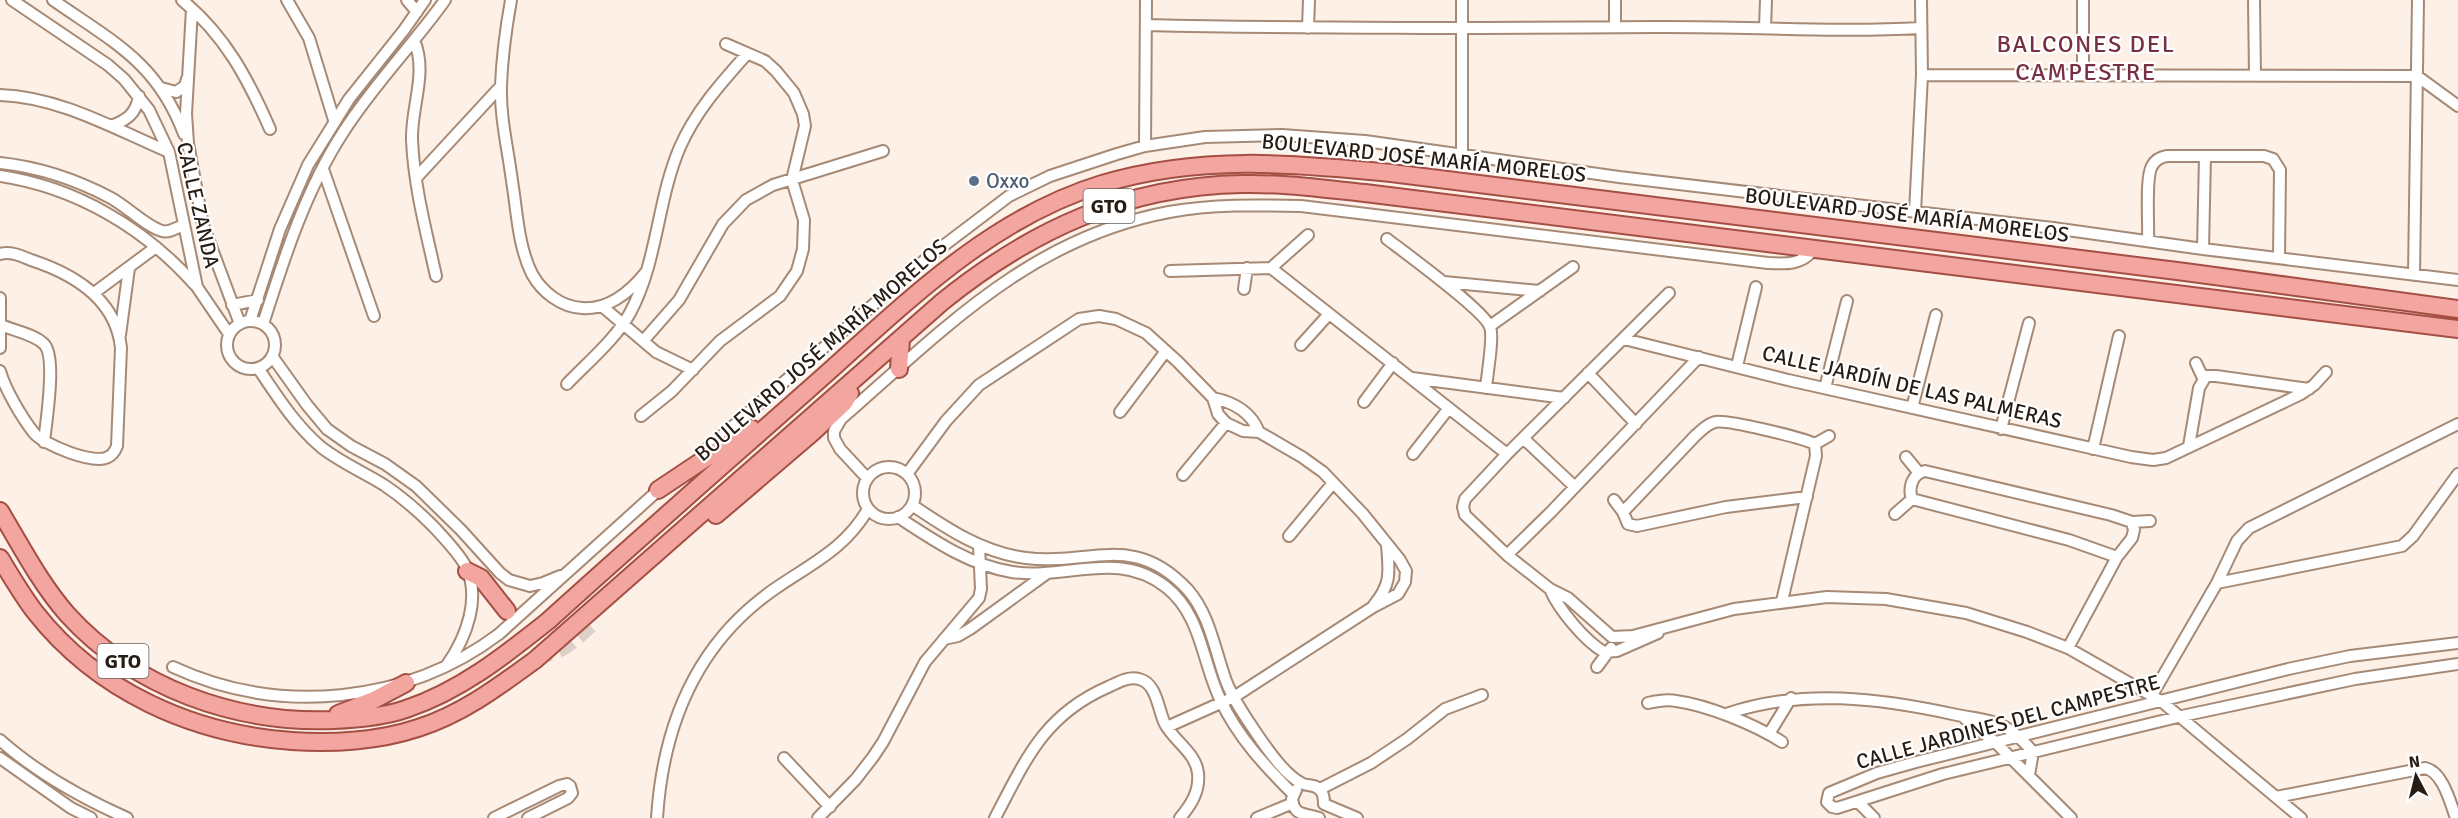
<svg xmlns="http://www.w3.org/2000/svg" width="2458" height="818" font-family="Signika,sans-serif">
<rect width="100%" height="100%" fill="#fcf0e7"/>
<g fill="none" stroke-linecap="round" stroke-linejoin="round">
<!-- primary-tunnel -->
<path stroke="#dcd0c7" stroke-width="16" stroke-dasharray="16 8" stroke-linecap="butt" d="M507 611 534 646 544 654C563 654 582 632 596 620"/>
<!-- minor casing -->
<g stroke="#a68a75" stroke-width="14">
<path id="minor" d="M12 0 108 65 124 79 149 110 169 152 197 287 229 334
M53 0C113 42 157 62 184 134
M182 0C225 35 248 79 270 129
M287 0 309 38 334 120
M407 0 417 12
M511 0C506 28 502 57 501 86 500 118 508 149 512 181 517 211 518 246 532 274 542 292 561 307 582 308 609 310 630 292 646 272
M1462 0V155
M2254 0 2255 75
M192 9 186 114 188 143 203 225 240 324
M1146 25C1316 29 1485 28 1654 27 1743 26 1832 33 1921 28
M1615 27V0
M1308 28 1309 0
M1765 28 1766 0
M414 40C428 73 411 106 412 140 414 186 426 231 436 276
M2083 74V0
M1922 75 2417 76 2458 106
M161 88 176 92 185 86 187 79
M0 95C60 97 115 129 169 152
M111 126C127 120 136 114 139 96
M1145 146 1146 0
M0 163C38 167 77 180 111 198 126 206 147 227 162 231 169 233 176 228 183 225
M323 169 374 316
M0 176C75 187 145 228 195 285
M416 178 501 86
M1915 212 1922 75 1921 0
M1387 239C1404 252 1485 311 1490 327 1494 337 1487 375 1486 388
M2148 241C2149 226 2145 177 2152 166 2155 160 2161 157 2167 156H2264L2273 159 2280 170 2279 258
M2203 249 2205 156
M0 254C11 251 21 256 31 260 74 274 116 299 121 348L117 446C115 451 113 455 108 457 94 465 44 445 34 433 22 418 5 389 0 371
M1271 268 1507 454
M1170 271 1271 268 1308 235
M2414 275 2418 0
M1444 282 1540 291
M1244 289 1247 268
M94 293 156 247
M1669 293 1507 454 1465 499 1463 507 1465 515 1507 555 1550 589 1568 598 1612 637 1633 636 1734 609 1827 597 1886 599 1966 613 2027 632 2068 648 2161 701 2301 818
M0 298V348
M232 305 258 300
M603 307 656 352 693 370
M250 321 280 229 308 165 349 99 404 30 425 0
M227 345a24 24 0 1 1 48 0a24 24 0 1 1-48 0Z
M263 324C284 258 306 189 344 131 374 84 413 45 445 0
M1 325C15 331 34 334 44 344 57 357 46 422 44 442
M1490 326 1573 267
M120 335 129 268
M1624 339 1788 380 2131 457 2153 460 2166 458 2301 394 2314 385 2326 372
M644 340 679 300 723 224 746 200 773 185 883 151
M1301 345 1329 314
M272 356 307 405 327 429 351 446 385 464 416 486 461 530 500 573 509 580 530 586 543 583 560 576
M2196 363 2203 378
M1737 366 1756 287
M258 368C277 396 295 425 321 447 340 462 363 472 384 485 402 497 418 511 433 526 444 538 457 551 465 565 482 597 466 638 447 665
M1588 373 1636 424
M1412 378 1564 398
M567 384C588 362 615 340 630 313 658 261 657 200 680 147 695 112 721 83 746 55
M1825 388 1847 301
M1213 398C1233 402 1251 412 1259 432
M1364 402 1393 363
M1912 408 1936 315
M1120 412 1166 351
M641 416 672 391 720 341 780 296 797 271 803 249 804 220 792 180 805 126 803 114 794 93 776 71 765 61 726 44
M2001 429 2029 323
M1523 438 1575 487
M1815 444 1829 436
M2189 446 2199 388 2206 376H2216L2309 389
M2093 449 2119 336
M702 453 926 259 1009 196 1050 176 1117 154 1145 146 1205 137 1282 135 1365 141 1619 177 2053 228 2203 249 2458 280
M1413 454 1449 408
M1906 457 1919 473
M863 493a26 26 0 1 1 52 0a26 26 0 1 1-52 0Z
M907 474 946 421 979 385 1079 319 1099 316 1116 319 1146 333 1178 362 1213 398 1218 414 1226 423 1243 431 1259 432 1302 457 1323 472 1363 514 1400 560 1406 571 1405 582 1398 594 1373 607 1234 697 1167 727
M1183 475 1226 423
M867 478 840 449 834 438V431L841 419C943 330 1030 238 1169 212 1213 204 1257 205 1301 206L1768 263C1786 264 1802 265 1814 249
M1912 499C1908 488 1912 474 1925 471L2111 515 2132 522 2134 530 2132 538 2117 557 2068 648
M1912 499 2069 540 2117 557
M1614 500 1623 512 1628 524 1637 526 1726 507 1807 497
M912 505C946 528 983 553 1026 558 1090 566 1134 531 1188 590 1210 615 1215 651 1226 681 1234 702 1249 722 1261 740 1271 754 1286 775 1301 783 1308 787 1315 783 1321 791 1324 795 1324 799 1324 804
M1623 512 1696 435C1702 430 1707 424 1715 422 1726 419 1803 438 1815 444
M1895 514 1912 499
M898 517C933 540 969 565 1012 572 1067 580 1118 549 1166 587 1202 615 1202 663 1221 701 1238 737 1265 766 1293 794
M2132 522 2150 521
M1289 536 1333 483
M1507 555 1551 512 1699 357
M2217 583 2402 546 2413 536 2458 474
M1550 589C1559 610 1585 641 1604 652L1617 651 1658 633
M1782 601 1816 456 1815 444
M1374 605C1392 583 1389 572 1387 545
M944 639 958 636 970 629 1046 574
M2458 643 2350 656 2288 669 1916 762 1877 773 1829 793 1827 802 1832 807 1837 808 1943 774 2182 716 2355 679 2458 664
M173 667C279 716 406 704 499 634L663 486
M1597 667 1611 648
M2152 695 2217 583 2237 541 2249 528 2458 424
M1648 703C1657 701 1667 699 1676 701 1707 705 1756 725 1782 742
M1726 714C1802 688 1880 698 1957 715 1976 719 1993 719 2010 730 2019 736 2026 744 2033 752L2029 775
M1962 716 1996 743 2071 818
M1769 734 1791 698
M0 740C37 773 82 798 127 818
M0 758 71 808 91 818
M784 758 830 807
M1320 789 1371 763 1407 739 1445 709 1482 695
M1296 790 1292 799C1294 817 1306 813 1319 818
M2276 797 2425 768C2443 772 2450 802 2456 818
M1858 802 1874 818
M1324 804 1357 818
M494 818 559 786 567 784 570 786 572 793 568 798 528 818
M657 818C663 725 697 642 776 588 811 564 846 548 868 509
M818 818 856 779 873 757 883 742 925 662 979 598 981 589 979 545
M995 818C1026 759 1044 715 1108 687 1117 683 1128 676 1139 679 1157 683 1158 710 1165 724 1174 741 1196 753 1198 773 1200 791 1191 805 1180 818
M1257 818 1293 803"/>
</g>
<!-- primary casing -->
<g stroke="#a54f44" stroke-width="20">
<path id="primary" d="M899 369 901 339
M658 490 751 428
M0 511C21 546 40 583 67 614 134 688 236 724 334 720 358 719 383 717 406 709 460 691 504 656 548 621 634 543 721 467 808 390 897 312 984 220 1102 184 1198 155 1293 163 1391 173L2185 272 2458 309
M716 515 812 433 844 403 850 393
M0 558C11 576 22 595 35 612 97 691 192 734 292 741 332 744 379 741 418 728 462 714 498 687 535 660L942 302C1031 230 1126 186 1242 184 1283 183 1325 189 1365 193L2458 329
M467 571 481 578 507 611
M338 714 374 700 406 683"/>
</g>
<!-- minor -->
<use href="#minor" stroke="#fff" stroke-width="10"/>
<!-- primary -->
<use href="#primary" stroke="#f2a69f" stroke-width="16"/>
</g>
<!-- markers -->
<circle fill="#5c6f8a" stroke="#fff" stroke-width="2" cx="974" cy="181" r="6"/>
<g text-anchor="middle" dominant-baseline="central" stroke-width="4.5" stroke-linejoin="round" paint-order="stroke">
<!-- shield labels -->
<g fill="#fff" stroke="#67605a" stroke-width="1.5">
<rect x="1083.5" y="189" width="51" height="34" rx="4.5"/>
<rect x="97.5" y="644" width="51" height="34" rx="4.5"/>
</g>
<g font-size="20" font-weight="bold" fill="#261c13">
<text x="1109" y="206">GTO</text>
<text x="123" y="661">GTO</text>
</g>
<!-- street labels -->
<g font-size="21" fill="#261c13" stroke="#fff">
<text transform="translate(1424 158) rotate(6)">BOULEVARD JOSÉ MARÍA MORELOS</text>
<text transform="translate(198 205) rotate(77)">CALLE ZANDA</text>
<text transform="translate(1907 215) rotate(7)">BOULEVARD JOSÉ MARÍA MORELOS</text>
<text transform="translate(821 350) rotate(-41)">BOULEVARD JOSÉ MARÍA MORELOS</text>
<text transform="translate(1912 387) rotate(13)">CALLE JARDÍN DE LAS PALMERAS</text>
<text transform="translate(2008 722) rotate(-15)">CALLE JARDINES DEL CAMPESTRE</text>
</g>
<!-- service labels -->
<g font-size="21" fill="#4e5e75" stroke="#fff" text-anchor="start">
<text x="986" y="181">Oxxo</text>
</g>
<!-- quarter labels -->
<g font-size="24" letter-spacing="1.5" fill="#773043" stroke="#fff">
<text x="2086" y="44">BALCONES DEL<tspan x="2086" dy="28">CAMPESTRE</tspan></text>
</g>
</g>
<!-- north arrow -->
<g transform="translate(2416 776) rotate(353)" stroke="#ffffff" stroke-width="4.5" paint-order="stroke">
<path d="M0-4.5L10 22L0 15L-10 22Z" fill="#261c13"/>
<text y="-9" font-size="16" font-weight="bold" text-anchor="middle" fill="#261c13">N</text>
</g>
</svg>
